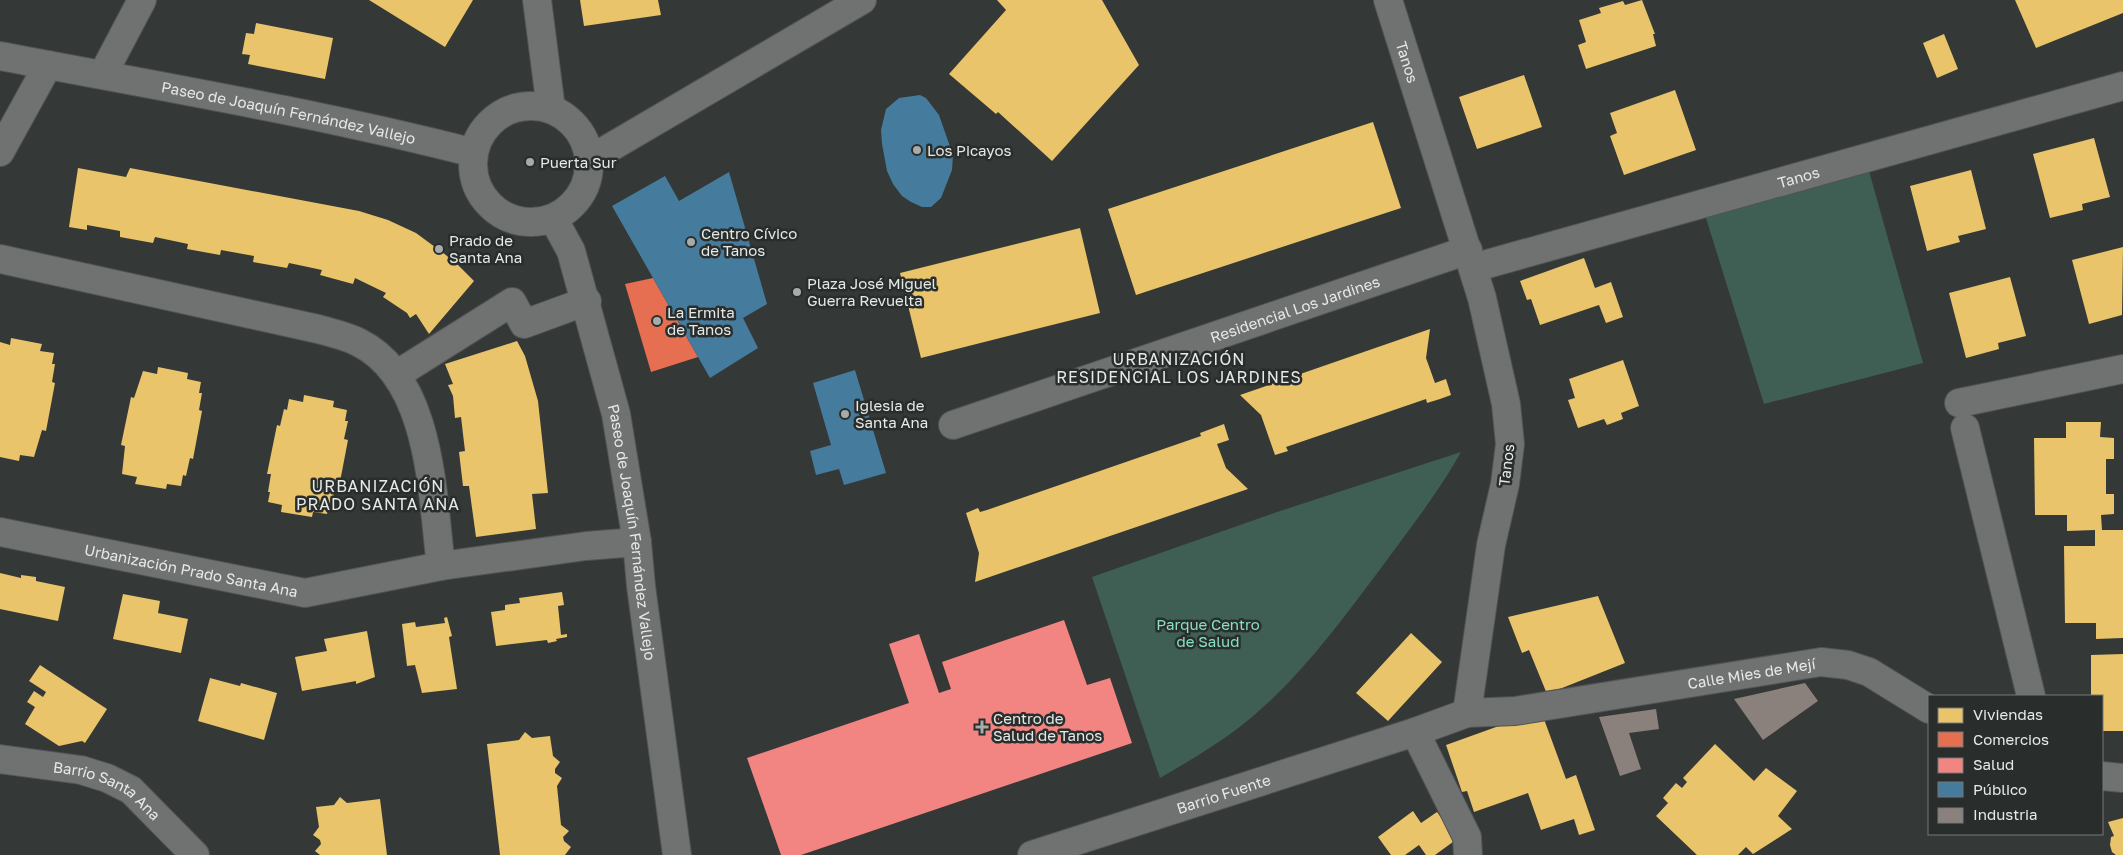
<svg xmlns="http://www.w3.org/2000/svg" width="2123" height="855" font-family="'Golos Text',sans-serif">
<rect width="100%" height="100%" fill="#343836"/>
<!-- green -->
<path fill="#3f5f54" d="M1869 171 1923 363 1764 404 1705 215Z
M1461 452C1438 493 1409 530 1381 568 1338 625 1295 685 1237 729 1213 747 1186 763 1160 778L1092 577 1274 513Z"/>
<!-- homes -->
<path fill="#e9c46a" d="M369 0H473L445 47Z
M580 0H658L661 15 584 26Z
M997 0H1102L1139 65 1052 161 998 112 996 114 949 74 1006 10Z
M1642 0 1655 34H1653L1656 46 1586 69 1578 45 1586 42 1579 20 1601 13 1599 8 1623 1 1625 5Z
M2015 0H2123V13L2036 48Z
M256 23 333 38 325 79 248 64 250 55 242 54 246 33 254 34Z
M1944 34 1958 69 1937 78 1923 43Z
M1524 75 1542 127 1477 149 1459 97Z
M1675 90 1696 150 1624 175 1610 136 1617 133 1610 113Z
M1373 122 1401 208 1136 295 1108 209Z
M2094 138 2110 197 2082 204 2083 210 2050 218 2033 154Z
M78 168 126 177 130 168 359 211 388 220 416 233 454 261 474 281 429 334 416 314 410 318 407 313 383 297 386 293 355 278 353 284 320 275 322 270 289 263 287 268 253 262 254 256 221 250 220 255 187 249 188 244 155 237 153 243 120 237V231L87 225V230L69 227Z
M1971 170 1986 229 1958 236 1960 242 1927 251 1910 186Z
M1080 228 1100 313 921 358 900 273Z
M2123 247 2122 315 2089 324 2072 260Z
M1584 258 1595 288 1611 282 1623 317 1606 323 1599 305 1540 325 1531 299 1527 300 1520 281Z
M2010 277 2026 336 1998 343 1999 349 1966 358 1949 293Z
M1430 329 1426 358 1435 383 1446 379 1451 395 1440 399 1427 403 1426 399 1286 447 1288 451 1275 455 1261 415 1240 395Z
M11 338 42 344 40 351 54 353 52 364H55L52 382 55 383 46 431 42 430 34 457 20 455 19 461 0 457V342L10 345Z
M517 341 525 356 538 401 548 493 532 494 536 529 476 537 469 486H463L459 452 465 451 461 417 455 418 453 396 448 385 453 384 445 364Z
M1623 360 1639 406 1621 413 1623 419 1607 425 1604 419 1578 428 1568 400 1575 398 1569 379Z
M158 367 188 373 187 379 201 382 199 393H202L199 410 202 411 193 459 190 458 186 476 183 475 181 486 167 484 166 489 135 484 137 477 122 474 125 446 121 445 131 397 134 398 143 371 157 374Z
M304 395 334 401 333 407 347 410 345 421H348L344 439 348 440 339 487H335L332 504H329L327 514 313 512 312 517 281 512 282 505 268 502 270 492H268L271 474H267L277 425 280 426 284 409 287 410 289 399 303 402Z
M2066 422H2101L2100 437 2114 438V459H2106V494H2114V514L2101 515 2102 530H2123V638L2096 639V623H2065L2064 546H2095V530L2067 531V515H2035L2034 438H2066Z
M1224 424 1229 440 1217 444 1226 468 1248 489 975 582 979 553 966 513 978 508 980 512 987 510 1201 436 1200 433Z
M0 573 21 578V575L36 577V581L65 587 58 621 0 609Z
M562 592 564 605 558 606 561 635 567 634V637L556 639 557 641 548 643 547 640 496 646 491 612 505 610V605L520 603 519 598Z
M123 594 160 601 158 613 188 619 181 653 113 639Z
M1598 596 1625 663 1547 694 1529 650 1522 653 1508 617Z
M447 617 452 636 449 637 457 689 422 693 415 665 407 666 402 624 415 622 416 627 445 623 444 618Z
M367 631 375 677 356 684V681L302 691 295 657 327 651 324 639Z
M1411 633 1442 662 1388 721 1356 693Z
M2123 654V731H2102V696H2091V655Z
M40 665 107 709 85 743 82 741 59 746 25 724 35 707 27 702 34 691 43 697 46 692 29 681Z
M210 678 240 686 241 683 277 693 264 740 198 721Z
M1541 711 1566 779 1576 775 1595 830 1579 835 1574 819 1541 830 1528 793 1474 812 1467 791 1462 792 1446 745Z
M525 732 532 738 550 736 553 756 560 762 555 769V773L562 778 557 786 561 825 569 831 563 837 564 841 571 847 565 855H500L487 744 519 740Z
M1715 744 1754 781 1766 768 1797 791 1778 816 1792 829 1753 854 1746 847 1738 855H1697L1656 816 1668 803 1663 798 1676 783 1682 788 1687 782 1683 778Z
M340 797 347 803 380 799 387 855H320L315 851 321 844 320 840 313 835 319 827 316 807 334 805Z
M1413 811 1421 823 1437 812 1457 839 1435 855H1426L1419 845 1405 855H1391L1378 837Z
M2123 818V855H2116L2112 852 2110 845 2111 837 2114 836 2108 822Z"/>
<!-- shops -->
<path fill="#e76f51" d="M653 278 698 357 651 372 625 284Z"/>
<!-- health -->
<path fill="#f28482" d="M1064 620 1087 685 1110 678 1132 743 801 855H781L747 758 909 703 889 644 919 634 939 693 951 689 942 662Z"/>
<!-- public -->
<path fill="#457b9d" d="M920 95 926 98 939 115 953 155 952 170 941 198 931 207H922L911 202 902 196 893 184 887 171 882 144 881 130 886 109 899 98Z
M729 172 767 304 743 318 758 348 710 378 612 206 665 176 679 201Z
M855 370 886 473 844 485 839 469 816 475 810 451 831 445 813 383Z"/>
<!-- industry -->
<path fill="#8a817c" d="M1805 683 1818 701 1763 740 1734 699Z
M1656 709 1659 729 1629 733 1641 769 1620 776 1599 717Z"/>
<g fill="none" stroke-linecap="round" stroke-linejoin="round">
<!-- minor casing -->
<g stroke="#515453" stroke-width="30">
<g id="minor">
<path d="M537 0 551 109"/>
<path id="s1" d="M1388 0 1482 298 1506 404 1510 444 1505 484 1491 545 1467 713"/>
<path id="s2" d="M0 56C158 86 318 113 474 153"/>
<path d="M103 74 142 0"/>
<circle cx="531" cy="164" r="58"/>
<path d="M0 152 48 65"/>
<path d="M589 160 862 0"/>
<path id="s3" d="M553 218 571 251 616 414 637 542 641 586 677 855"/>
<path d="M0 259 318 329C332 333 346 336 358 342 432 378 432 496 441 566"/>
<path id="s4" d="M1473 268 2123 86"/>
<path d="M396 375 512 302 524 324 587 301"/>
<path d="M1959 403 2123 369"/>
<path id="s5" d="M953 425 1468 250"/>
<path d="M1965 428 2031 696"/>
<path id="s6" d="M0 532 305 593 441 566 586 546 637 542"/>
<path d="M1415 732 1467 837 1468 855"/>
<path id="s7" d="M0 759 81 770 107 778 131 790 195 855"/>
<path d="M2102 776 2123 778"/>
<path id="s8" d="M1032 855 1415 732 1467 713 1515 711 1821 662 1848 665 1869 672 1929 709"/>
</g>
</g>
<!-- minor -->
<use href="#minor" stroke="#6f7271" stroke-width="28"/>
</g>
<!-- markers -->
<g fill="#a7aba9" stroke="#292e2c" stroke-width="2">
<circle cx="917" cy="150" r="5"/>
<circle cx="530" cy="162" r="5"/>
<circle cx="691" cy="242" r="5"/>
<circle cx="439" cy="249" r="5"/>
<circle cx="797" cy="292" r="5"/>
<circle cx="657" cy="321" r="5"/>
<circle cx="845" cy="414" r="5"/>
<path d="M979.5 719.5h5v5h5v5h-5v5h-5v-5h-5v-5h5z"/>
</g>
<g text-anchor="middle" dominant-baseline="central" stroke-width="5" stroke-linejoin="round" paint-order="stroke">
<!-- street labels -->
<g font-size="15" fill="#e5e9e7" stroke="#292e2c">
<text stroke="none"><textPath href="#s1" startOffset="65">Tanos</textPath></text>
<text stroke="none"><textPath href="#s2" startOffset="294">Paseo de Joaquín Fernández Vallejo</textPath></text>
<text stroke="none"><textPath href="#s4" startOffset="338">Tanos</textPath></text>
<text stroke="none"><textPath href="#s5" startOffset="361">Residencial Los Jardines</textPath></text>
<text transform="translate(1506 465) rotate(-83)">Tanos</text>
<text stroke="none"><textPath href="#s3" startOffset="326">Paseo de Joaquín Fernández Vallejo</textPath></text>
<text stroke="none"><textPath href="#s6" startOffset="195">Urbanización Prado Santa Ana</textPath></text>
<text stroke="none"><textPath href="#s8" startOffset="745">Calle Mies de Mejí</textPath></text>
<text stroke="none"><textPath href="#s7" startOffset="114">Barrio Santa Ana</textPath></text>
<text stroke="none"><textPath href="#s8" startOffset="201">Barrio Fuente</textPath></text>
</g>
<!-- poi labels -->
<g font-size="15" fill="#e5e9e7" stroke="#292e2c" text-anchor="start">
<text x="927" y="150">Los Picayos</text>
<text x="540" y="162">Puerta Sur</text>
<text x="701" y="233">Centro Cívico<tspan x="701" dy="17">de Tanos</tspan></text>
<text x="449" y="240">Prado de<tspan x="449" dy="17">Santa Ana</tspan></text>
<text x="807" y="283">Plaza José Miguel<tspan x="807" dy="17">Guerra Revuelta</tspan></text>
<text x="667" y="312">La Ermita<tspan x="667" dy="17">de Tanos</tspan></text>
<text x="855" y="405">Iglesia de<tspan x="855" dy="17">Santa Ana</tspan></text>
<text x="993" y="718">Centro de<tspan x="993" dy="17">Salud de Tanos</tspan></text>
</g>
<!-- park labels -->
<g font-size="15" fill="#86e0c2" stroke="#292e2c">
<text x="1208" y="624">Parque Centro<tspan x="1208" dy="17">de Salud</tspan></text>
</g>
<!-- neighbourhood labels -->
<g font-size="16" letter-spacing="1" fill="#e5e9e7" stroke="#292e2c">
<text x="1179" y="359">URBANIZACIÓN<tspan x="1179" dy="18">RESIDENCIAL LOS JARDINES</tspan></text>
<text x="378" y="486">URBANIZACIÓN<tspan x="378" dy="18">PRADO SANTA ANA</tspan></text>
</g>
</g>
<!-- legend -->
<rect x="1928" y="695" width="175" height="140" fill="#292e2c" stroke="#747977"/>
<rect x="1938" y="708" width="25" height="15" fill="#e9c46a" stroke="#747977"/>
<text x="1973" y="720" font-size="15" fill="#e5e9e7">Viviendas</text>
<rect x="1938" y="732" width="25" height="15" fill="#e76f51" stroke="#747977"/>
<text x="1973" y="745" font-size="15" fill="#e5e9e7">Comercios</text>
<rect x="1938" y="758" width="25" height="15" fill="#f28482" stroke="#747977"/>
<text x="1973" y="770" font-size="15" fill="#e5e9e7">Salud</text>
<rect x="1938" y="782" width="25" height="15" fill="#457b9d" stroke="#747977"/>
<text x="1973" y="795" font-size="15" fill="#e5e9e7">Público</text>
<rect x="1938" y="808" width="25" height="15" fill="#8a817c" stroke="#747977"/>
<text x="1973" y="820" font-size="15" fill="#e5e9e7">Industria</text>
</svg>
